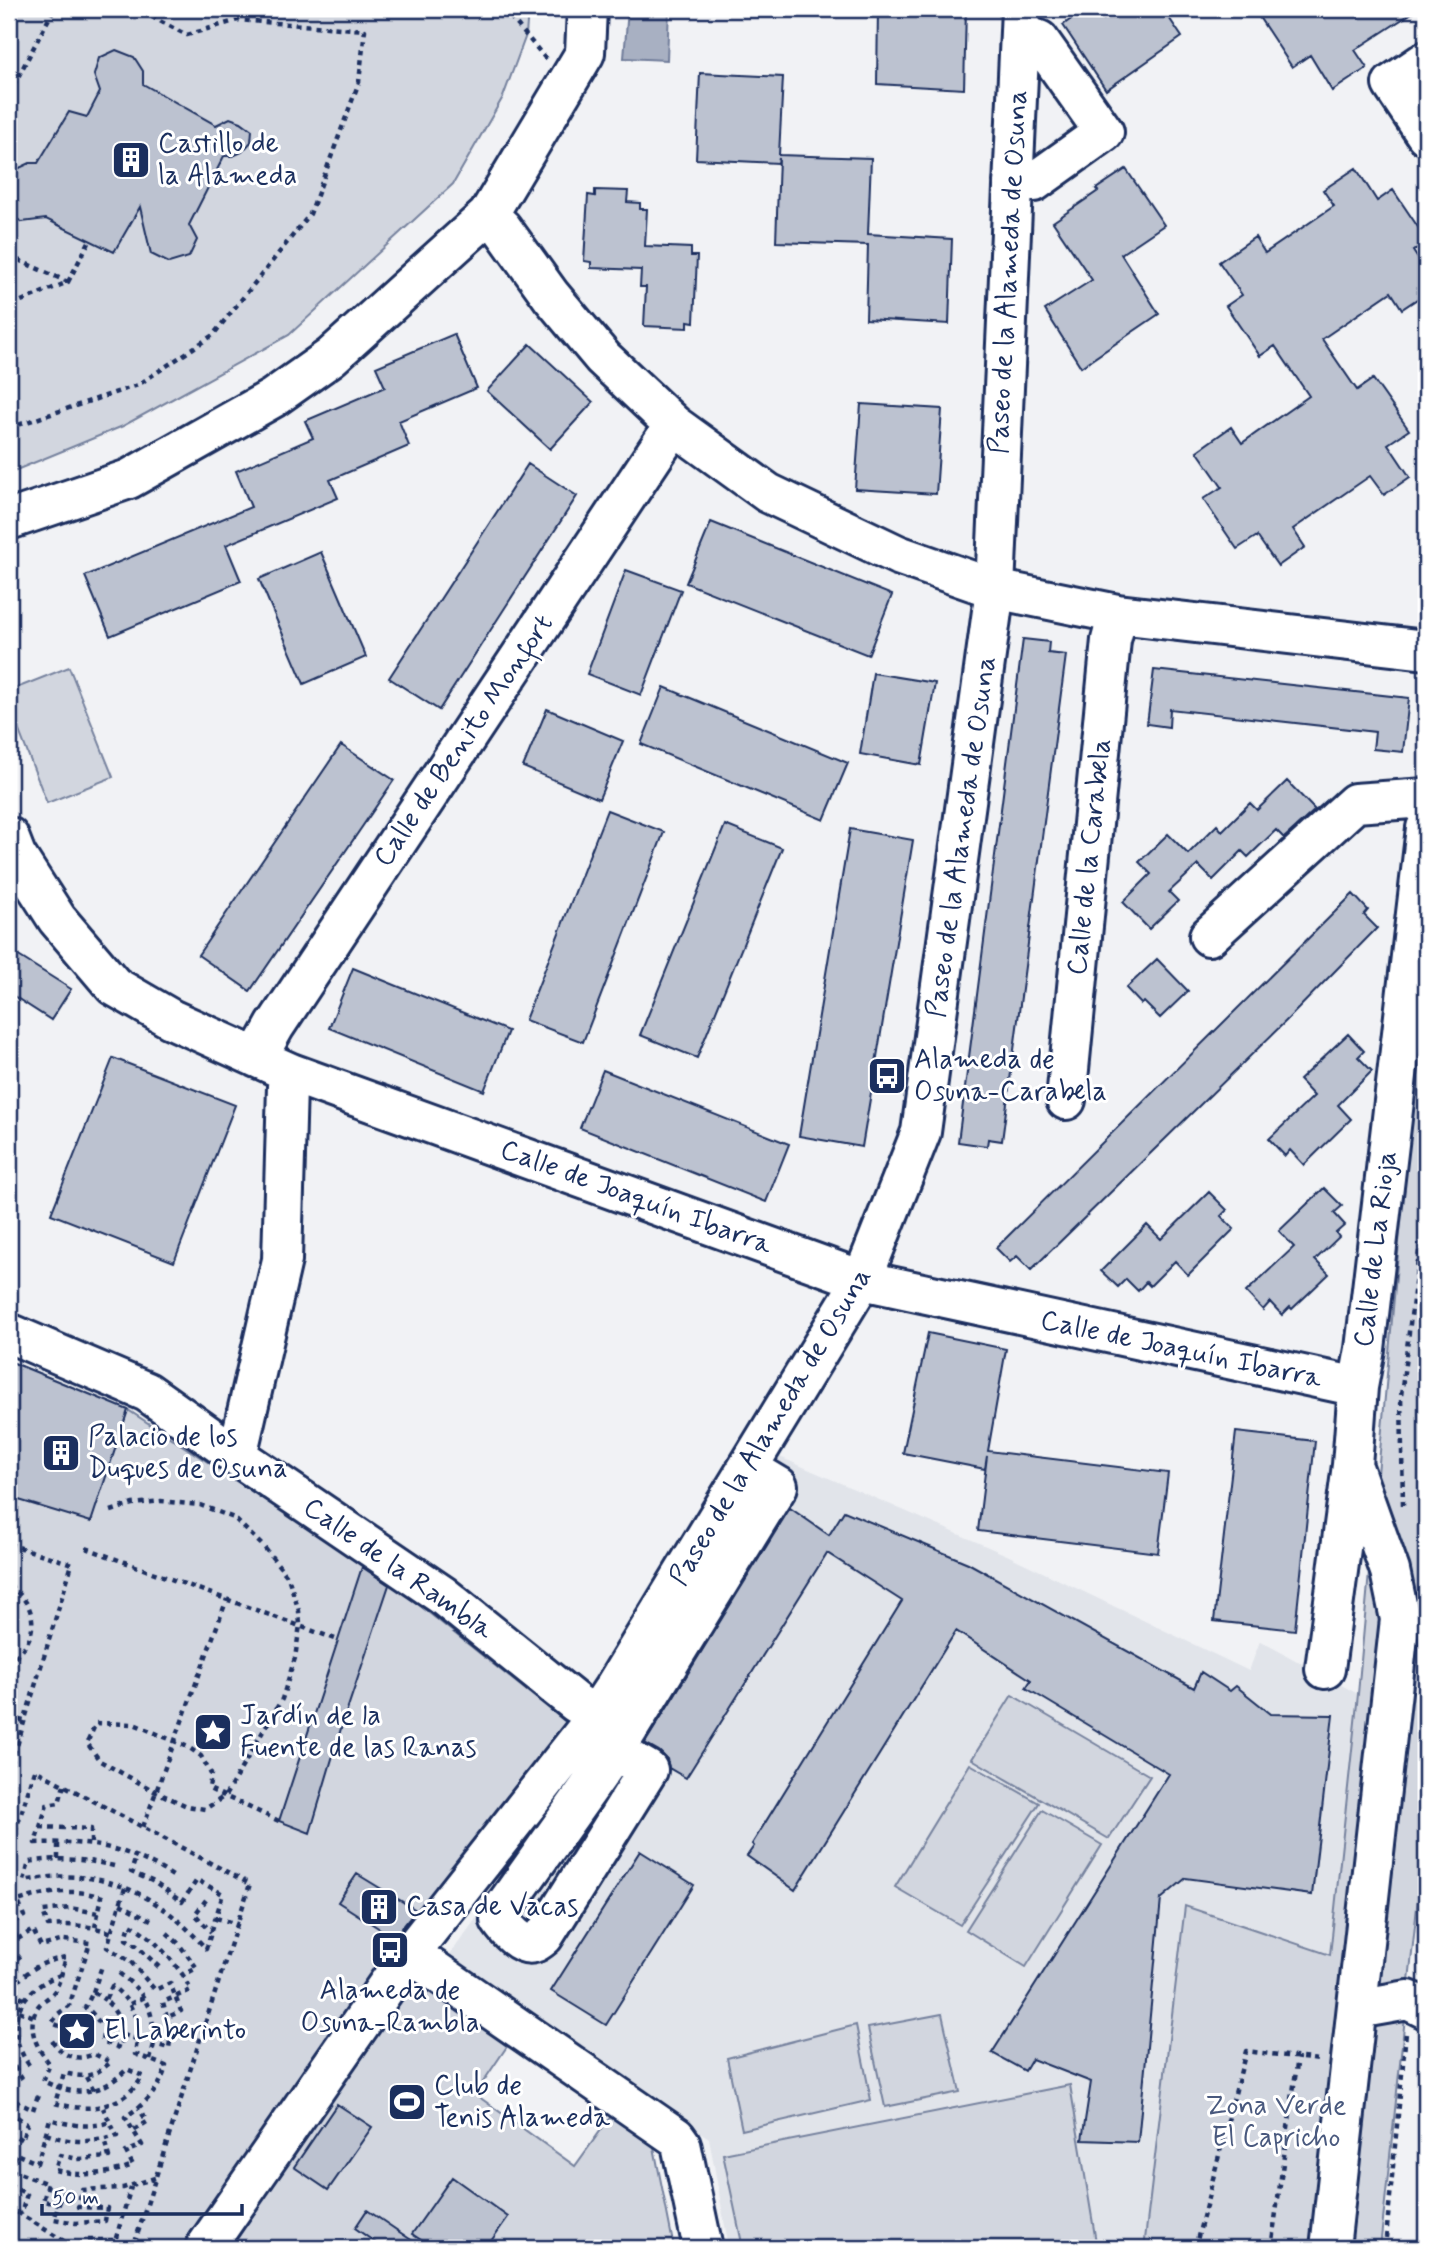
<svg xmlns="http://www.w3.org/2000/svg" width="1435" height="2257" font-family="Mynerve,sans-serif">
<rect width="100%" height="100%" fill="#f1f2f5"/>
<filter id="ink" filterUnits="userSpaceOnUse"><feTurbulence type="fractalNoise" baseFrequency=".0143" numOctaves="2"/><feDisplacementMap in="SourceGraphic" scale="14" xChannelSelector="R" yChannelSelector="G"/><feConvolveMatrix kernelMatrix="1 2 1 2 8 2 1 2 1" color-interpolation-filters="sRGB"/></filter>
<g filter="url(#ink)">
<!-- built -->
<path fill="#e1e4ea" d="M780 1457 1009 1556 1249 1671 1260 1641 1358 1694 1330 1956 1185 1906 1144 2248H729L709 2138 443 1964 603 1744Z"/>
<!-- green -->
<path fill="#d2d6df" stroke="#76829e" stroke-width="2" d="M9 9H528L526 35 503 97 453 184 289 335 123 426 9 473Z
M69 667 113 777 47 803 9 705V691Z
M1426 945V1824L1380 2248H1144L1185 1906 1330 1955 1358 1694Z
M9 1361 128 1410 384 1577 567 1723 398 1941 185 2248H9Z
M1012 1695 1150 1776 1109 1839 972 1759Z
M970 1764 1039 1803 960 1925 895 1887Z
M1042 1810 1102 1845 1026 1967 966 1930Z
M423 1972 514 2036 475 2094 575 2166 614 2112 653 2142 674 2248H231L382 2022Z
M942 2014 960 2092 885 2107 868 2028Z
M856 2025 871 2100 742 2130 727 2058Z
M1070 2085 1097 2248H743L723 2154Z"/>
<!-- water -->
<path fill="#a8b0c2" stroke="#707c9a" stroke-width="2" d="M628 9H669L667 60 624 58Z"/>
<!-- building -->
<path fill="#bcc2d0" stroke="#1b2f5e" stroke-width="2" d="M878 9H966L964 89 877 84Z
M1085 9H1097L1104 19 1118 9H1163L1182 37 1106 90 1063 25Z
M1271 9H1418L1355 50 1367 68 1332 91 1310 55 1292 67 1259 17Z
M116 50 134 57 143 71V84L216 125 230 118 241 122 252 130 251 142 242 152 233 156H224L189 225 197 240 189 257 169 263 151 254 140 207 114 252 46 219 22 222 9 214V181L15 170 30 163H38L69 112 87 117 100 92 94 75 99 58Z
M700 73 783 77 779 155 871 158 868 234 952 239 949 324 866 319 868 245 776 242 779 158 778 163 696 159Z
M1356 168 1377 201 1393 190 1426 239V242L1413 251 1426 271V293L1402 309 1391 292 1322 339 1357 390 1373 379 1409 430 1388 444 1410 477 1384 495 1370 476 1293 529 1305 547 1278 566 1257 536 1237 549 1203 499 1222 487 1197 451 1231 427 1242 443 1309 396 1275 346 1260 356 1226 306 1242 295 1219 262 1255 237 1265 253 1334 206 1323 190Z
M1126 169 1164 225 1121 254 1159 314 1081 367 1045 310 1092 280 1053 222 1098 191 1096 189Z
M595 190 628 191 627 202 640 203V209H647L645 246 691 248V256H697L694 322 688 321V328L644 326 646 287H640L641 270 591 268V262L584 261 588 195 595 196Z
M454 334 477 388 399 421 409 446 330 480 338 498 226 545 241 581 110 636 85 576 251 507 236 471 313 438 305 421 385 387 376 367Z
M530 344 593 402 550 449 487 391Z
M861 404 942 409 936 494 855 489Z
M528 464 577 496 439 710 389 678Z
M711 522 892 595 868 655 686 583Z
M321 552 366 657 304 684 259 579Z
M626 570 681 590 641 695 587 674Z
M1023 639 1049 642 1048 653 1066 655 1002 1141 988 1139 987 1146 958 1142Z
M1154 670 1409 698 1403 752 1373 749 1375 732 1170 709 1169 727 1147 724Z
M873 673 935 683 921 765 860 754Z
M664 687 848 763 824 820 641 744Z
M547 709 623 741 599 799 523 767Z
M341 745 394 780 250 991 198 955Z
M1287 781 1315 810 1284 838 1276 830 1248 857 1242 851 1213 880 1198 865 1169 892 1178 901 1149 929 1123 902 1151 874 1139 862 1168 834 1188 854 1217 825 1222 831 1250 803 1257 810Z
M607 810 664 832 583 1042 525 1020Z
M725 825 782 848 697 1058 640 1035Z
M850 829 913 840 862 1147 799 1136Z
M1353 894 1368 910 1364 915 1377 928 1289 1018 1031 1270 1017 1256 1010 1262 996 1248Z
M9 950 71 989 51 1020 9 993Z
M1157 959 1188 991 1160 1018 1144 1002 1141 1004 1126 988Z
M353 968 508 1031 484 1091 329 1028Z
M1348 1034 1364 1051 1358 1057 1372 1071 1338 1105 1351 1119 1304 1165 1290 1150 1285 1156 1269 1139 1314 1096 1299 1080Z
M113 1058 235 1105 174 1262 51 1214Z
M603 1070 789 1144 766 1202 580 1128Z
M1324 1188 1342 1206 1334 1213 1345 1225 1336 1233 1339 1237 1315 1260 1329 1274 1292 1309 1290 1307 1282 1315 1270 1302 1263 1310 1246 1292 1294 1247 1279 1231Z
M1209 1192 1227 1210 1221 1216 1234 1229 1188 1275 1175 1261 1150 1286 1146 1282 1138 1291 1126 1279 1118 1287 1101 1271 1147 1225 1161 1239Z
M928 1333 1006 1349 988 1451 1168 1473 1158 1553 978 1531 987 1456 985 1469 903 1453Z
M9 1361 128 1410 91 1522 9 1497Z
M1236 1432 1315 1441 1295 1630 1214 1621Z
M790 1508 829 1535 844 1511 968 1563 1194 1688 1201 1672 1230 1691 1236 1686 1271 1714 1333 1715 1312 1895 1186 1878 1161 1899 1138 2142 1082 2140 1091 2082 1032 2059 1025 2071 992 2053 1169 1774 1026 1688 1031 1680 956 1631 795 1890 747 1856 754 1846 752 1844 902 1601 827 1553 686 1778 669 1768 667 1759 659 1751 645 1743Z
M362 1567 389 1585 342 1725 310 1833 279 1821Z
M640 1851 694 1885 606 2025 551 1991Z
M357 1874 416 1910 394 1938 338 1902Z
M337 2104 372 2127 328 2190 294 2167Z
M452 2177 508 2217 486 2248H433L412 2234Z
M367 2210 423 2248H383L355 2228Z"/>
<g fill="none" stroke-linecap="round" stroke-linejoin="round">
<!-- minor casing -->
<g stroke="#1b2f5e" stroke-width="44">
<path id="minor" d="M1426 61 1392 84 1426 135
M1013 182H1034L1104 132 1039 40 1020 33
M488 215 502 228 551 296 603 358 674 425 768 493 898 555 995 589 1118 614 1426 650
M9 520 129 479 273 398 331 357 488 215 585 53 587 9
M9 837 16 855 57 919 114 986 171 1019 291 1073 862 1280 1358 1387
M1209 936 1355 803 1426 798
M257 1058 275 1026 674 425
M1066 1100 1111 640 1118 614
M9 1333 147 1392 237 1456 442 1595 576 1703 596 1715
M237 1456 282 1260 287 1086 291 1073
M1325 1669 1352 1465 1358 1387 1365 1349 1426 828
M585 1731 615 1751 502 1910 500 1920C506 1929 521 1947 534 1943 536 1943 543 1937 544 1936L648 1770 615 1751 778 1486 748 1468
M411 1954 676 2137 681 2144 703 2248
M1357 2009 1408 2000 1426 2009
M205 2248 404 1961 585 1731 613 1689 862 1280 921 1132 995 589 1021 9
M1330 2248 1400 1619 1390 1571 1354 1470"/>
</g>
<!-- path -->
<path stroke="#1b2f5e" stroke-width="4.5" stroke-dasharray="5 5" stroke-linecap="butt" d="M504 9 546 59
M238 20 239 9
M9 94 54 9
M9 256 68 282 9 306
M68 282 90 240
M9 428 138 385 213 335 310 214 359 82 365 30 238 20 187 35 136 9
M1419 1357 1426 1358
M1403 1505 1401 1396 1426 1196
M111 1511 133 1504 161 1501 200 1505 234 1518 263 1546 288 1577 299 1611 300 1625 295 1658 282 1699 225 1796 205 1809 187 1806 156 1792 100 1761 87 1743 96 1723 134 1724 188 1747 201 1756 211 1774 209 1789 279 1821
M9 1544 72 1564 9 1772
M86 1548 338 1640
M9 1586C40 1605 40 1641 9 1661
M9 1717 24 1721
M64 1785 59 1803 47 1805 35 1843C93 1841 126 1846 176 1878
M40 1827 91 1829V1843
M143 1827 227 1599
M9 1851 35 1770 250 1884 133 2248
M58 1859V1842
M114 1866C85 1859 58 1857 29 1862L24 1881C99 1865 158 1892 206 1949L223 1894 197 1880 182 1902 152 1881 131 1872 136 1857
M125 1888 107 1947 131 1962 155 1990 170 1983 181 2011 168 2017
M206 1900 195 1914 211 1932
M120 1904 151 1920
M98 1913 70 1908 43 1911 48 1926C71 1924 90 1925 112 1933
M216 1918 238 1924
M17 1938 10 1924 24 1916 18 1901C45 1892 75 1888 102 1897L95 1927
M9 1944 33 1930 41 1946 64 1940 90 1943 69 2006 58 2014 52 2023 72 2031
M9 1965 23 1954
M159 1967 137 1946 126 1939 130 1924C152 1936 168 1955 183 1975
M119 1973C146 1994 154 2009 154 2044L169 2048 171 2034 163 2002 191 1990 183 1975 197 1968 178 1943 165 1931
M93 1992 102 1966
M24 1999 9 1992C24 1971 41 1962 66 1957 63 1967 60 1985 53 1993 48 1999 41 2001 37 2008 26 2028 37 2049 50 2064L43 2081C76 2097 100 2096 127 2069L143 2076C122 2109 89 2113 55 2103L64 2073C87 2078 93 2077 111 2062L94 2054C75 2062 62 2056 51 2039
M130 2004 144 1997
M19 2011 34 2017
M9 2023 15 2026
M100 2023 91 2012 85 2008 93 1992 105 2000
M103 2035 102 2041 120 2048C125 2029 119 2013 105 2000L112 1986C137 2006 140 2024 135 2054L166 2066C160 2090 145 2104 125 2117L142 2145 126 2152 133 2165C108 2175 81 2177 55 2170L60 2155 78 2159 109 2157 104 2140
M123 2035 137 2039
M9 2058 22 2079
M150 2060 154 2044
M29 2065C2 2026 17 1991 60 1975
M86 2077 94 2091
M9 2093 17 2102 33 2110 39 2092
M9 2111 27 2124 22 2140 9 2132
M134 2130 147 2122 139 2108
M46 2134C70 2143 93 2143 117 2136L103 2108
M9 2151 37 2163 50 2119C72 2126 89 2128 111 2122
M10 2169 16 2155
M11 2170 48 2184 43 2201 59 2204 54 2219 76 2223 105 2221 107 2208 78 2207 82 2190 123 2188 155 2178
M9 2185 27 2194 21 2214
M59 2204 65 2188
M9 2207 75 2248
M9 2238 26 2248
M88 2240H115
M113 2248 131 2187
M1195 2248 1246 2051 1319 2060
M1271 2248 1298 2057
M1385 2248 1406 2033"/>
<!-- minor -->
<use href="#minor" stroke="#fff" stroke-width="38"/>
</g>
</g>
<!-- icons -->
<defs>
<g id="building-square" transform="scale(2.0125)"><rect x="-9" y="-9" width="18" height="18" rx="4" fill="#1b2f5e" stroke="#fff"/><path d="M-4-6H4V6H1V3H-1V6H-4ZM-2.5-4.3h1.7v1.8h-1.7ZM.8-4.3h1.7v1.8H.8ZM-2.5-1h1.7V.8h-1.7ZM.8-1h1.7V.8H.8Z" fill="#fff"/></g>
<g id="bus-square" transform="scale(2.0125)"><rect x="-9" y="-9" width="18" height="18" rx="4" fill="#1b2f5e" stroke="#fff"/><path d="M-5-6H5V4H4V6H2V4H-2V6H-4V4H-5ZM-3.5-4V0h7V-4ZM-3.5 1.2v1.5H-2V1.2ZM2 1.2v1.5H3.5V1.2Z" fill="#fff"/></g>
<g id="sight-square" transform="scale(2.0125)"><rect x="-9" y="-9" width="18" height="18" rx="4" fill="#1b2f5e" stroke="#fff"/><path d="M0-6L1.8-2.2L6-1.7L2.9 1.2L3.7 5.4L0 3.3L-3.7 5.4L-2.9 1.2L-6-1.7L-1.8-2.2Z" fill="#fff"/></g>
<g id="stadium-square" transform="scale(2.0125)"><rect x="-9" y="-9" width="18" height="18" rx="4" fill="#1b2f5e" stroke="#fff"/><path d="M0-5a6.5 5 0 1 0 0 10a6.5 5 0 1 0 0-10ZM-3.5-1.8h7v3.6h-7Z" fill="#fff"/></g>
</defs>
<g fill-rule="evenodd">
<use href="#building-square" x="131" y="160"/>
<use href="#bus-square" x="887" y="1076"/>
<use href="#building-square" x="61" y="1453"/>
<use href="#sight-square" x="213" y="1732"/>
<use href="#building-square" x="379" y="1907"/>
<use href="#bus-square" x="390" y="1950"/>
<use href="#sight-square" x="77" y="2031"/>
<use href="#stadium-square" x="407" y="2102"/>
</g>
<g text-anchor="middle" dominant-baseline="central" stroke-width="6" stroke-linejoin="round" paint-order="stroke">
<!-- poi labels -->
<g font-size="28" fill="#1b2f5e" stroke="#fff" text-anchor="start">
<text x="158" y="144">Castillo de<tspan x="158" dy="32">la Alameda</tspan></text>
<text x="914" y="1060">Alameda de<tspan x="914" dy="32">Osuna-Carabela</tspan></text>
<text x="88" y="1437">Palacio de los<tspan x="88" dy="32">Duques de Osuna</tspan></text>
<text x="240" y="1716">Jardín de la<tspan x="240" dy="32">Fuente de las Ranas</tspan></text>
<text x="406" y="1907">Casa de Vacas</text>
<text x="390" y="1991" text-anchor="middle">Alameda de<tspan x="390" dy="32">Osuna-Rambla</tspan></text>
<text x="104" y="2031">El Laberinto</text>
<text x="434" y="2086">Club de<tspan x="434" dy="32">Tenis Alameda</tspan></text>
</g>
<!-- street labels -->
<g font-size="28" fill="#1b2f5e" stroke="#fff">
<text transform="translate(1009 272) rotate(-87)">Paseo de la Alameda de Osuna</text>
<text transform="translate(464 741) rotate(-56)">Calle de Benito Monfort</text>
<text transform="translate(962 837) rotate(-82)">Paseo de la Alameda de Osuna</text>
<text transform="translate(1090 857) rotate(-84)">Calle de la Carabela</text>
<text transform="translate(636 1198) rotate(20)">Calle de Joaquín Ibarra</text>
<text transform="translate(1376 1249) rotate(-83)">Calle de La Rioja</text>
<text transform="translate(1181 1350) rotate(12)">Calle de Joaquín Ibarra</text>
<text transform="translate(771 1427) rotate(-59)">Paseo de la Alameda de Osuna</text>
<text transform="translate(398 1569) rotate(35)">Calle de la Rambla</text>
</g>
<!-- park labels -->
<g font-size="28" fill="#49597e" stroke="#fff">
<text x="1276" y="2106">Zona Verde<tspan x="1276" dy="32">El Capricho</tspan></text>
</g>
</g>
<!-- margin -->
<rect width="1435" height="2257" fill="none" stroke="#fff" stroke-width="35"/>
<rect x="18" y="18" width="1400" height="2222" fill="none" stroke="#1b2f5e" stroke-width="2.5" filter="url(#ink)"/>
<!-- scale -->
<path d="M42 2204v10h200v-10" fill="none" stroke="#1b2f5e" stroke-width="3.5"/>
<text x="52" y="2204" font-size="21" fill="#1b2f5e" stroke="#ffffff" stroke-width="5" paint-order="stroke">50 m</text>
</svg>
